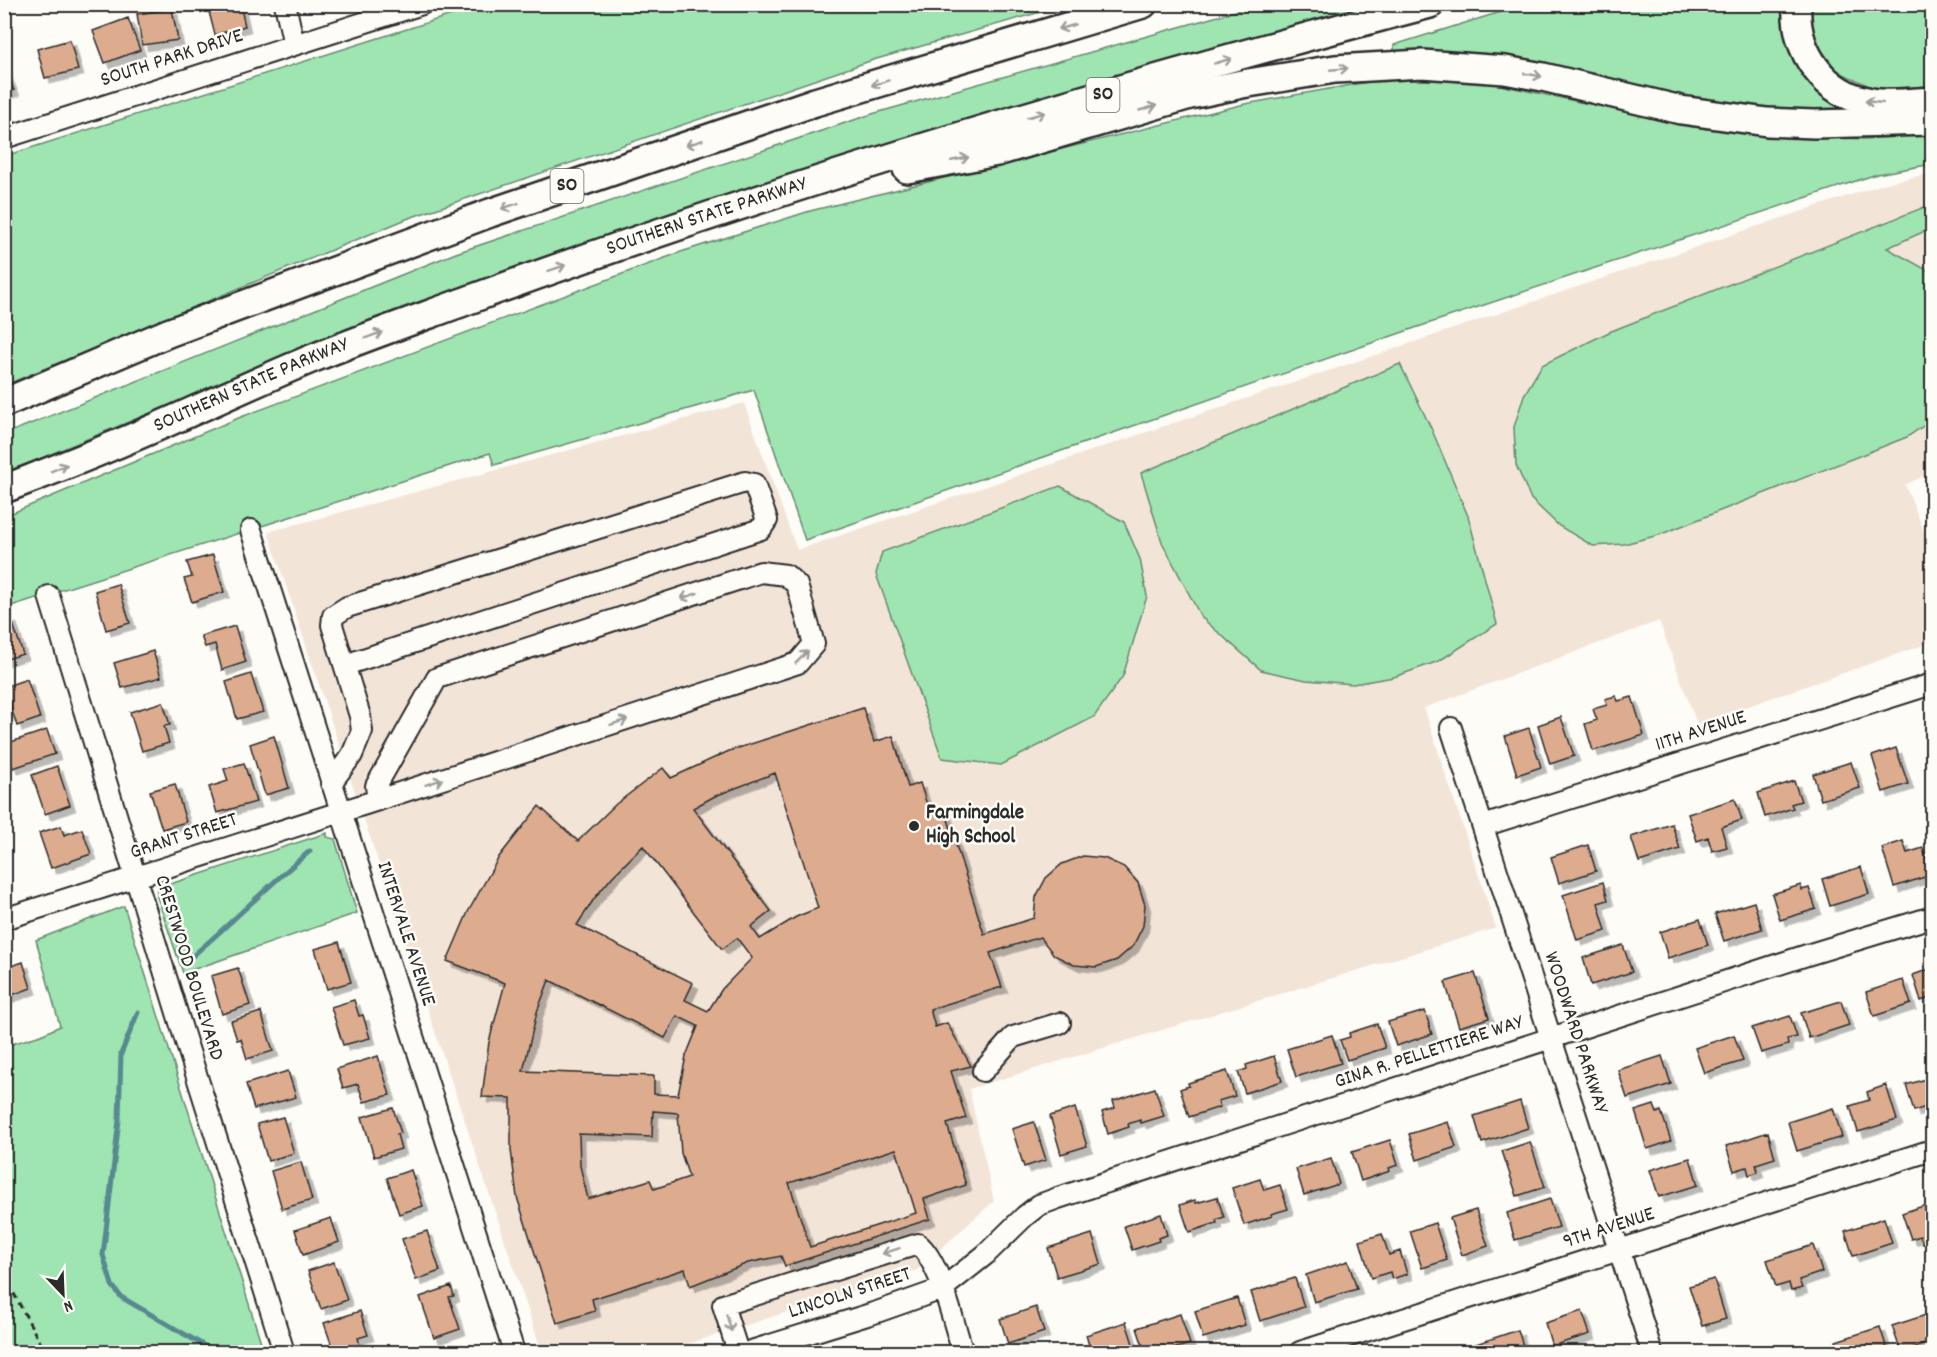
<svg xmlns="http://www.w3.org/2000/svg" width="1937" height="1357" font-family="Dekko,sans-serif">
<defs>
<filter id="shadow"><feDropShadow dx="5.5" dy="5.5" stdDeviation="0" flood-color="#0004"/></filter>
</defs>
<rect width="100%" height="100%" fill="#fdfcf7"/>
<filter id="ink" filterUnits="userSpaceOnUse"><feTurbulence type="fractalNoise" baseFrequency=".0167" numOctaves="2"/><feDisplacementMap in="SourceGraphic" scale="12" xChannelSelector="R" yChannelSelector="G"/><feConvolveMatrix kernelMatrix="1 2 1 2 8 2 1 2 1" color-interpolation-filters="sRGB"/></filter>
<g filter="url(#ink)">
<!-- built -->
<path fill="#f3e4d8" d="M1932 173V472L1905 485 1932 550V642L1697 724 1659 621 1424 708 1496 928 969 1089 994 1201 917 1270 663 1352H542L268 532 744 403 797 550 1886 183Z"/>
<!-- green -->
<path fill="#9fe5b1" stroke="#65886e" stroke-width="1.5" d="M483 5H1065L873 60 409 218 5 385V156Z
M1257 5H1391L257 369 5 473V434L456 253 872 114Z
M1523 5H1785L1789 44 1813 87 1841 102 1873 115 1742 107 1394 54V45Z
M1808 5H1932V86L1876 89 1837 71 1815 41Z
M1379 80H1476L1707 129 1863 139 1932 135V164L1877 174 1412 329 805 540 754 390 494 465 490 453 5 608V516L241 417 681 252 810 211 1245 104Z
M1932 204V228L1887 248 1927 270 1932 277V420L1907 437 1659 535 1624 544 1593 546 1559 526 1531 499 1516 465 1514 427 1524 395 1542 365 1609 332Z
M1400 364 1432 430 1468 516 1497 624 1439 661 1394 677 1353 684 1306 680 1261 670 1201 617 1162 542 1141 473Z
M1060 486 1124 522 1140 559 1147 596 1123 676 1094 717 1001 765 942 758 876 574 882 552Z
M327 833V837L335 839 357 913 183 973 157 897V890L161 887Z
M124 906 264 1352H5V1046L41 1035 60 1026 36 940Z"/>
<g fill="none" stroke-linecap="round" stroke-linejoin="round">
<!-- stream -->
<path stroke="#598991" stroke-width="5" d="M190 958C231 924 268 885 310 851
M138 1012 121 1054 119 1120 103 1255 112 1285 121 1297 215 1352"/>
</g>
<!-- building -->
<path fill="#ddac8f" stroke="#2b2b2b" stroke-width="1.5" fill-rule="evenodd" filter="url(#shadow)" d="M207 4H240L245 26 215 35Z
M172 9 178 40 142 45 137 14Z
M128 18 140 50 105 63 93 31Z
M70 40 78 70 45 78 37 49Z
M4 68 14 90 4 94Z
M213 555 224 592 192 602 184 579 192 577 187 562Z
M118 584 130 623 106 630 95 591Z
M11 618 23 654 4 660V621Z
M235 626 246 662 222 670 215 644 205 647 201 636Z
M153 651 161 677 122 688 114 663Z
M251 674 263 712 237 719 226 682Z
M27 679 40 718 17 726 4 687Z
M1616 696 1618 701 1632 697 1644 735 1593 751 1585 724 1597 720 1593 709 1607 705 1605 699Z
M163 702 170 725 164 726 169 743 142 751 130 712Z
M863 708 874 742 893 736 908 787 920 783 930 814 945 810 984 934 1034 918 1036 897 1046 878 1062 864 1083 856 1104 858 1124 867 1138 883 1145 905 1143 926 1133 946 1117 960 1096 967 1074 965 1054 955 1040 937 990 953 1002 987 930 1009 935 1027 947 1023 971 1066 951 1071 966 1118 947 1124 966 1185 924 1199 930 1219 785 1266 781 1256 748 1263 690 1286 685 1269 592 1299 595 1311 557 1323 517 1197 511 1150V1098L482 1097 489 1042 505 983 447 961 468 912 499 857 539 806 578 841 616 804 663 768 671 778 729 751ZM775 773 818 908 796 917 760 939 751 927 771 911 693 808 715 796ZM643 846 722 949 737 938 752 958 722 989 708 1011 685 1000 693 983 577 925 594 899 612 877ZM549 980 665 1038 677 1016 698 1026 686 1056 678 1095 654 1094V1076L523 1071 537 1012ZM653 1111 678 1113 681 1153 689 1177 654 1189 650 1180 588 1199 580 1166 579 1134 652 1137ZM896 1149 916 1213 810 1247 789 1183Z
M1561 717 1574 756 1550 764 1538 725Z
M1529 728 1541 767 1517 775 1505 736Z
M47 730 55 754 13 768 5 744Z
M274 736 289 788 265 795 250 744Z
M1896 748 1908 784 1883 792 1872 756Z
M1851 762 1860 788 1821 800 1813 774Z
M244 763 256 802 217 813 209 787 228 781 224 769Z
M57 766 70 805 45 814 32 775Z
M1794 781 1801 801 1791 804 1793 808 1765 817 1758 793Z
M175 784 186 822 162 829 150 791Z
M1735 799 1742 820 1721 827 1727 847 1712 851 1708 837 1697 841 1688 814Z
M1672 824 1680 849 1639 862 1631 837Z
M61 826 64 835 82 829 91 854 51 868 39 833Z
M1903 841 1907 853 1923 848 1931 875 1894 887 1882 848Z
M1588 845 1596 871 1559 883 1551 857Z
M1861 867 1869 894 1830 906 1822 879Z
M1603 882 1608 900 1598 903 1606 931 1577 940 1563 895Z
M1801 885 1802 890 1809 888 1816 909 1780 920 1772 894Z
M1754 902 1762 929 1724 941 1715 914Z
M1700 919 1708 945 1668 958 1660 932Z
M339 942 351 982 327 989 315 949Z
M1623 945 1632 972 1591 985 1583 958Z
M23 962 31 988 4 998 5 968Z
M238 968 250 1005 222 1014 211 976Z
M1932 968V997L1921 1001 1913 975Z
M1475 973 1489 1018 1459 1027 1445 982Z
M1903 980 1911 1004 1874 1016 1866 992Z
M354 1000 359 1016 363 1015 370 1038 343 1045 331 1007Z
M1841 1001 1849 1025 1809 1038 1801 1013Z
M1425 1011 1432 1034 1396 1046 1388 1022Z
M261 1012 273 1051 247 1059 241 1039 237 1040 231 1021Z
M1790 1016 1797 1037 1787 1039 1788 1045 1761 1053 1752 1028Z
M1377 1024 1385 1048 1347 1060 1340 1040 1350 1037 1349 1033Z
M1332 1035 1341 1063 1296 1077 1287 1049Z
M1734 1035 1743 1061 1704 1073 1695 1048Z
M378 1056 390 1095 364 1102 358 1084 343 1088 337 1069Z
M1274 1056 1282 1081 1245 1093 1238 1072 1247 1069 1246 1065Z
M1662 1056 1671 1084 1627 1098 1618 1070Z
M288 1071 296 1097 254 1109 246 1084Z
M1227 1071 1235 1096 1218 1101 1220 1107 1189 1117 1180 1089 1189 1086 1188 1083Z
M1932 1077V1105L1914 1111 1906 1085Z
M1886 1085 1897 1120 1858 1132 1850 1106 1869 1100 1867 1092Z
M1155 1088 1164 1116 1141 1123 1140 1120 1128 1124 1129 1127 1108 1134 1102 1112 1115 1108 1113 1101Z
M1520 1101 1528 1128 1482 1143 1474 1116Z
M1654 1105 1657 1113 1661 1111 1671 1141 1647 1149 1635 1111Z
M393 1108 401 1133 397 1134 401 1149 374 1157 362 1117Z
M1075 1108 1087 1146 1061 1154 1050 1116Z
M1833 1108 1842 1137 1797 1151 1788 1122Z
M283 1117 294 1153 268 1161 257 1124Z
M1034 1122 1046 1160 1024 1167 1012 1129Z
M1448 1122 1456 1147 1417 1160 1409 1134Z
M1768 1132 1775 1158 1756 1164 1758 1172 1749 1175 1747 1167 1734 1171 1726 1146Z
M1390 1140 1398 1165 1389 1168 1390 1171 1361 1181 1352 1152Z
M1530 1142 1545 1187 1517 1196 1502 1151Z
M1331 1158 1339 1184 1304 1195 1296 1169Z
M1690 1158 1698 1185 1659 1197 1650 1170Z
M301 1162 312 1200 282 1209 271 1171Z
M411 1170 423 1206 399 1214 387 1178Z
M1260 1179 1264 1190 1280 1185 1288 1209 1271 1214 1272 1216 1244 1225 1232 1188Z
M1217 1197 1224 1217 1216 1220 1217 1223 1189 1232 1180 1205 1195 1200 1196 1203Z
M1550 1199 1559 1227 1515 1240 1507 1213Z
M1932 1203V1246H1931L1930 1242 1923 1244 1920 1236 1911 1239 1902 1213Z
M1476 1210 1488 1246 1462 1255 1450 1218Z
M1161 1214 1167 1235 1158 1238 1159 1241 1132 1250 1124 1226Z
M331 1218 339 1242 303 1255 295 1230Z
M1884 1218 1892 1243 1853 1256 1845 1231Z
M1435 1223 1447 1260 1422 1268 1410 1231Z
M427 1231 440 1271 416 1280 402 1239Z
M1092 1234 1101 1264 1057 1277 1048 1248Z
M1382 1234 1389 1255 1400 1251 1407 1274 1392 1279 1390 1272 1371 1278 1360 1241Z
M1813 1245 1822 1272 1799 1280 1802 1288 1791 1291 1789 1283 1776 1287 1767 1260Z
M1348 1261 1357 1289 1314 1302 1306 1275Z
M334 1262 347 1300 321 1309 308 1271Z
M1295 1278 1304 1307 1260 1321 1251 1292Z
M1714 1279 1726 1319 1702 1326 1689 1286Z
M451 1286 454 1296 449 1297 460 1329 434 1338 420 1297Z
M1237 1298 1245 1325 1203 1338 1195 1311Z
M1036 1307 1044 1332 1008 1344 1000 1319Z
M360 1311 368 1335 358 1338 362 1352H334L324 1323Z
M1582 1311 1590 1334 1552 1346 1545 1323Z
M1932 1313V1342L1901 1352 1892 1326Z
M1180 1314 1190 1344 1163 1352H1145L1137 1328Z
M1126 1322 1135 1350 1128 1352H1091L1086 1335Z
M1880 1327 1888 1352H1839L1836 1341Z
M1518 1330 1525 1352H1475L1473 1345Z
M917 1345 920 1352H894Z"/>
<g fill="none" stroke-linecap="round" stroke-linejoin="round">
<!-- minor casing -->
<g stroke="#2b2b2b" stroke-width="24">
<path id="minor" d="M285 4 294 45
M4 138 422 4
M251 530 514 1352
M49 596 186 1042 284 1352
M1451 728 1652 1352
M331 783 352 755 362 731 360 716 332 625 333 616 347 607 745 482 754 484 767 520 761 529 345 665
M1483 826 1932 684
M4 919 378 800 798 663 814 644 797 585 786 575 761 572 437 678 376 786 378 800
M983 1071 1013 1037 1060 1023
M738 1352 723 1305 918 1244C941 1263 953 1323 963 1352
M748 1352 877 1312 942 1289 985 1255 1025 1216 1039 1205 1058 1198 1807 955 1932 917
M1300 1352 1932 1150"/>
</g>
<!-- highway casing -->
<g stroke="#2b2b2b" stroke-width="32">
<g id="highway">
<path d="M1797 4C1794 51 1824 95 1872 102 1891 105 1913 102 1932 101"/>
<path d="M907 169 997 152 1190 95 1242 84 1335 69 1422 64 1505 70 1543 77 1681 110 1767 122 1814 124 1932 121"/>
<path d="M4 403 168 333 490 213 815 102 1143 4"/>
<path id="s1" d="M4 489C40 475 75 462 110 447 178 419 244 387 311 359 365 337 420 318 474 298 787 183 1108 89 1430 4"/>
</g>
</g>
<!-- path -->
<path stroke="#2b2b2b" stroke-width="3" stroke-dasharray="6 4.5" stroke-linecap="butt" d="M4 1275 45 1352"/>
<!-- minor -->
<use href="#minor" stroke="#fdfcf7" stroke-width="20"/>
<!-- highway -->
<use href="#highway" stroke="#fdfcf7" stroke-width="27"/>
</g>
<!-- one-way arrows -->
<defs><path id="oneway-shaft" d="M-6 0H5M1.5-3L5.5 0L1.5 3" fill="none" stroke-width="1.6" stroke-linecap="round" stroke-linejoin="round" transform="scale(1.5)"/></defs>
<g stroke="#9e9e9b">
<use href="#oneway-shaft" transform="translate(1067 27) rotate(164)"/>
<use href="#oneway-shaft" transform="translate(1223 61) rotate(-16)"/>
<use href="#oneway-shaft" transform="translate(1339 69) rotate(-5)"/>
<use href="#oneway-shaft" transform="translate(1533 75) rotate(10)"/>
<use href="#oneway-shaft" transform="translate(880 83) rotate(163)"/>
<use href="#oneway-shaft" transform="translate(1874 102) rotate(-174)"/>
<use href="#oneway-shaft" transform="translate(1148 108) rotate(-16)"/>
<use href="#oneway-shaft" transform="translate(1036 115) rotate(-16)"/>
<use href="#oneway-shaft" transform="translate(694 143) rotate(162)"/>
<use href="#oneway-shaft" transform="translate(960 159) rotate(-11)"/>
<use href="#oneway-shaft" transform="translate(510 206) rotate(161)"/>
<use href="#oneway-shaft" transform="translate(557 268) rotate(-19)"/>
<use href="#oneway-shaft" transform="translate(374 335) rotate(-21)"/>
<use href="#oneway-shaft" transform="translate(59 468) rotate(-22)"/>
<use href="#oneway-shaft" transform="translate(689 596) rotate(162)"/>
<use href="#oneway-shaft" transform="translate(802 657) rotate(-45)"/>
<use href="#oneway-shaft" transform="translate(619 722) rotate(-18)"/>
<use href="#oneway-shaft" transform="translate(434 782) rotate(-18)"/>
<use href="#oneway-shaft" transform="translate(891 1251) rotate(162)"/>
<use href="#oneway-shaft" transform="translate(729 1323) rotate(73)"/>
</g>
</g>
<!-- markers -->
<circle fill="#2b2b2b" stroke="#fdfcf7" stroke-width="2" cx="914" cy="826" r="6"/>
<g text-anchor="middle" dominant-baseline="central" stroke-width="5" stroke-linejoin="round" paint-order="stroke">
<!-- shield labels -->
<g fill="#fdfcf7" stroke="#6a6a68" stroke-width="1.5">
<rect x="1086.5" y="78" width="33" height="34" rx="4.5"/>
<rect x="550.5" y="169" width="33" height="34" rx="4.5"/>
</g>
<g font-size="20" font-weight="bold" fill="#2b2b2b">
<text x="1103" y="95">SO</text>
<text x="567" y="186">SO</text>
</g>
<!-- street labels -->
<g font-size="21" fill="#2b2b2b" stroke="#fdfcf7">
<text transform="translate(172 59) rotate(-18)">SOUTH PARK DRIVE</text>
<text stroke="none"><textPath href="#s1" startOffset="754">SOUTHERN STATE PARKWAY</textPath></text>
<text stroke="none"><textPath href="#s1" startOffset="268">SOUTHERN STATE PARKWAY</textPath></text>
<text transform="translate(1701 732) rotate(-18)">11TH AVENUE</text>
<text transform="translate(184 837) rotate(-18)">GRANT STREET</text>
<text transform="translate(405 934) rotate(72)">INTERVALE AVENUE</text>
<text transform="translate(188 968) rotate(73)">CRESTWOOD BOULEVARD</text>
<text transform="translate(1575 1033) rotate(72)">WOODWARD PARKWAY</text>
<text transform="translate(1429 1053) rotate(-18)">GINA R. PELLETTIERE WAY</text>
<text transform="translate(1609 1229) rotate(-18)">9TH AVENUE</text>
<text transform="translate(850 1294) rotate(-18)">LINCOLN STREET</text>
</g>
<!-- poi labels -->
<g font-size="21" font-weight="bold" fill="#2b2b2b" stroke="#fdfcf7" text-anchor="start">
<text x="926" y="814">Farmingdale<tspan x="926" dy="24">High School</tspan></text>
</g>
</g>
<!-- margin -->
<rect width="1937" height="1357" fill="none" stroke="#fdfcf7" stroke-width="24"/>
<rect x="12" y="12" width="1913" height="1333" fill="none" stroke="#2b2b2b" stroke-width="2" filter="url(#ink)"/>
<!-- north arrow -->
<g transform="translate(63 1294) rotate(157)" stroke="#fdfcf7" stroke-width="4.5" paint-order="stroke">
<path d="M0-4.5L10 22L0 15L-10 22Z" fill="#2b2b2b"/>
<text y="-9" font-size="16" font-weight="bold" text-anchor="middle" fill="#2b2b2b">N</text>
</g>
</svg>
